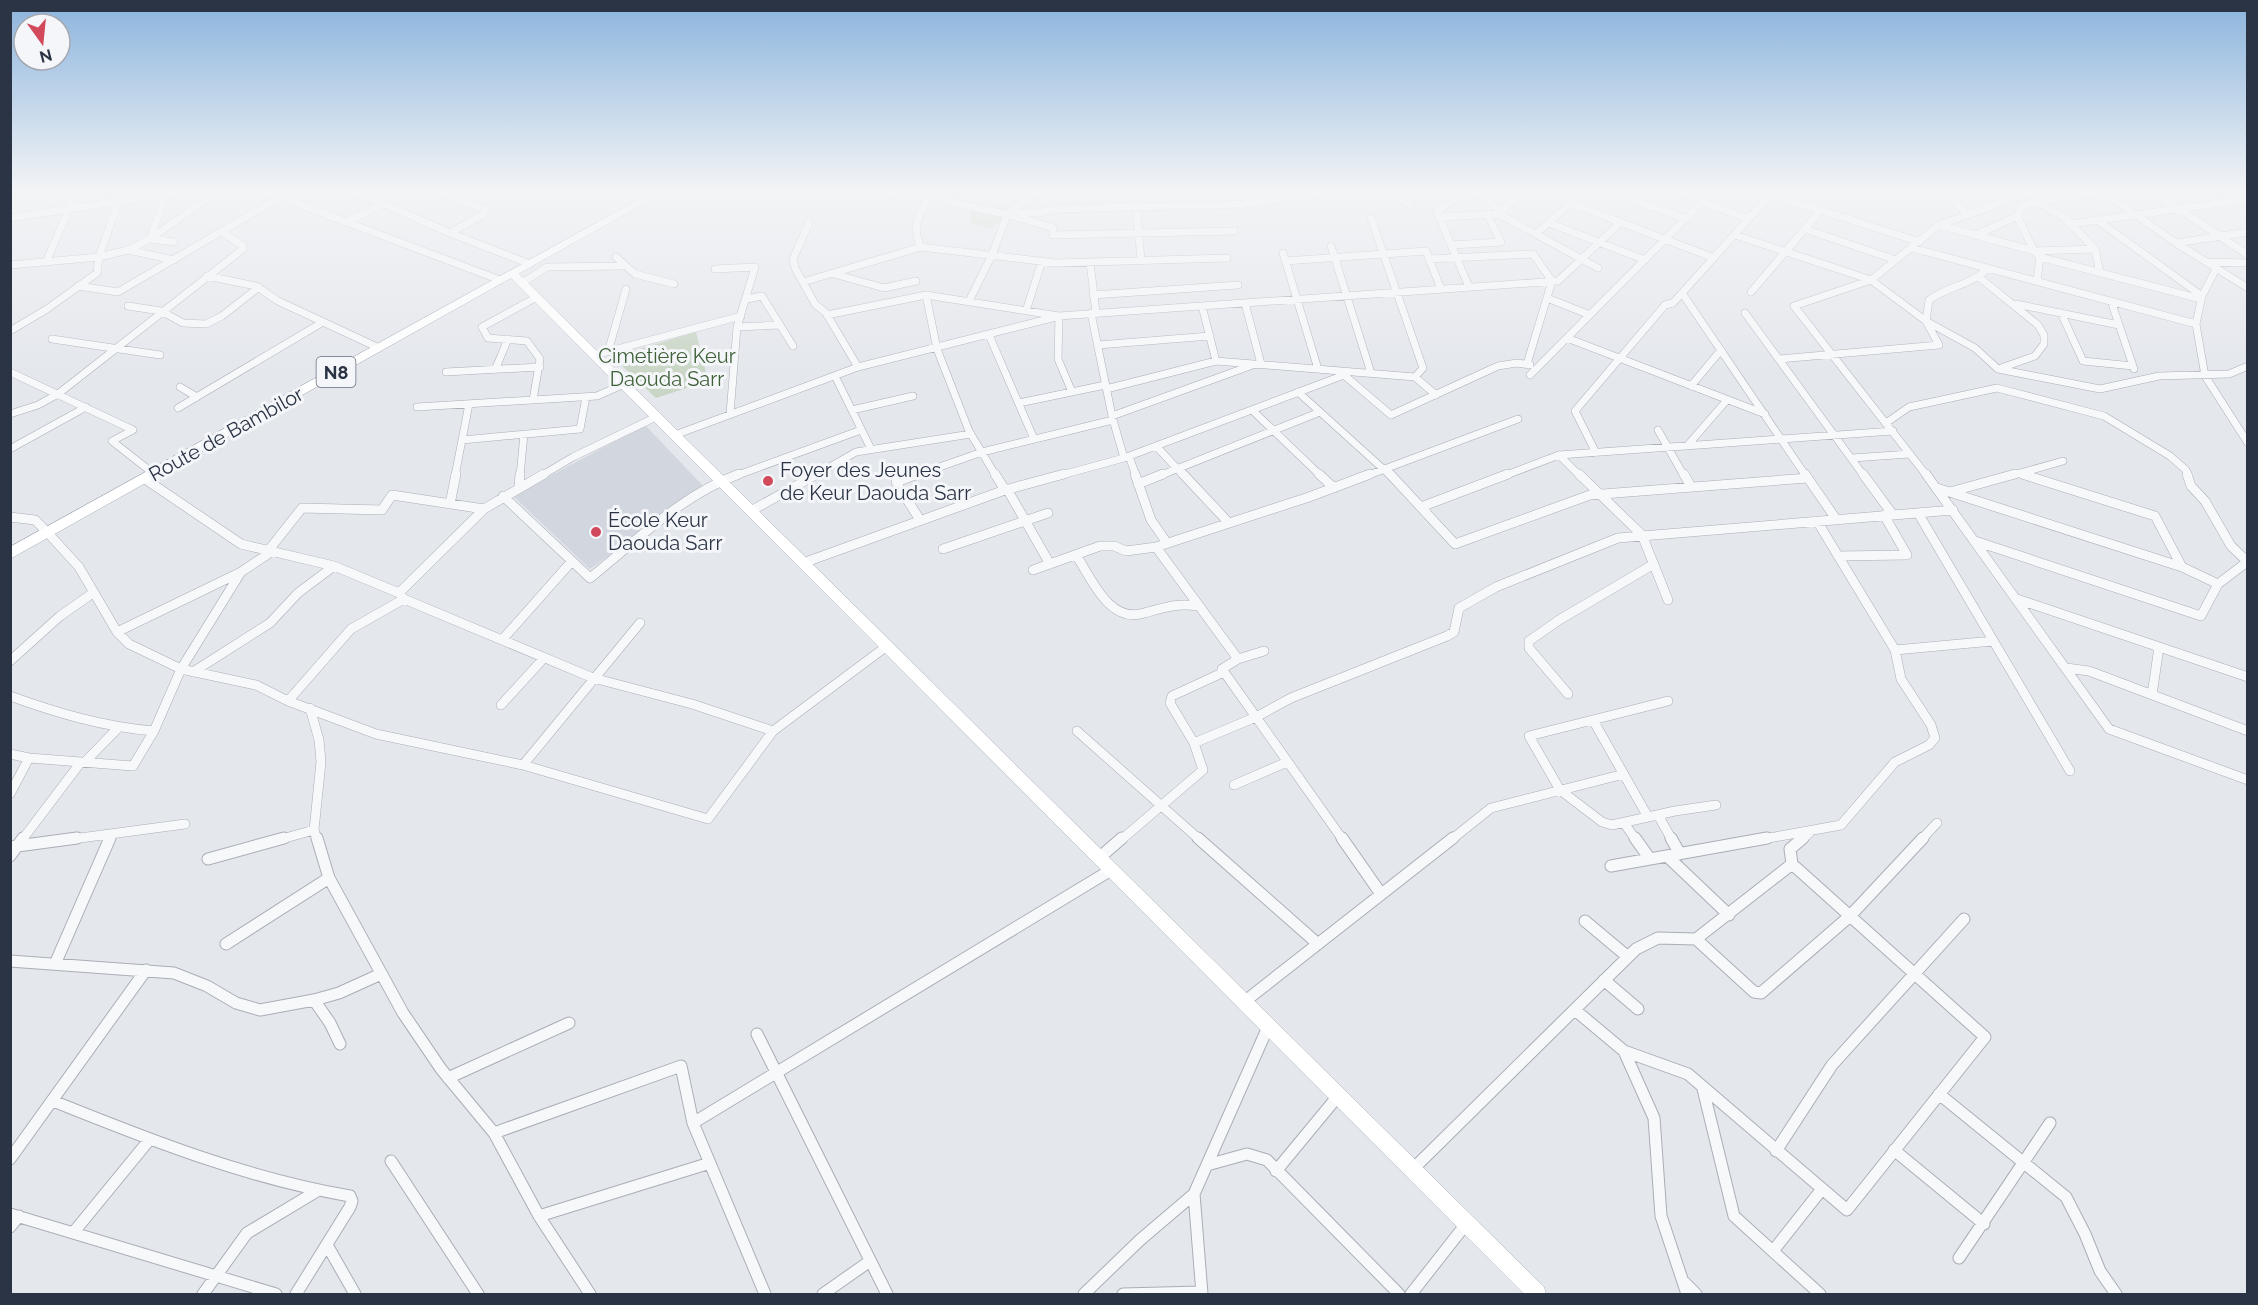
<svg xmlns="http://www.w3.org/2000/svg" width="2258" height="1305" font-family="Raleway,sans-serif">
<rect width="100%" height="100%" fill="#e4e7ec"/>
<!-- built -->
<path fill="#d2d6de" d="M645 425 704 487 590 569 513 496Z"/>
<!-- green -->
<path fill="#c9d6c5" d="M1007 207 1017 212 1012 219H1004L990 228 971 224 970 209Z
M696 332 708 381 656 398 613 357Z"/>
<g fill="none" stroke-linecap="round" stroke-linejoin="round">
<!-- street-far2 casing -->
<g stroke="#a9aeb7" stroke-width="8">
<path id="street-far2" d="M253 191 280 197 500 280
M348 191 366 196 377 191
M433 191 485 209 484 214 450 233 530 264
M918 191C962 208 1009 212 1053 228V235L1234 231
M1135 191 1141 260
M1392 191 1411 206
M1446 191 1455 198
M1465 191 1437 212 1469 287
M1475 191 1501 211
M1609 191 1686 219
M1676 191 1704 200
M1760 191 1917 241
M1947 191 1967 215
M2102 191 2176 243 2248 288
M2152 191 2248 255
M10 196 12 191
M366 196 450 233
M838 196 925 195
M2035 201 2064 217 2095 249 2100 273
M1702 202 1749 219
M1570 203 1714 258
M1245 204 1255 191
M1008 213H1038L1056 209 1245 204 1339 191
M1499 214 1524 191
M2017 216 2034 251 2040 257 2037 281
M1439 217 1499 214 1598 268
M10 218 186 191
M1371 218 1423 368 1415 377
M2097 220 2202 296
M346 222 384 204
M809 223 793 259 795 268 815 304 826 313 858 367
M1549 223 1645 260
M2071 224 2248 199
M1939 225 2034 251 2095 249
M1805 229 1896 260
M1536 234 1584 191
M1735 235 1871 280 1926 321 1975 348 1998 369 2100 389 2159 376 2229 374 2248 366
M1976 235 2017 216 2021 208 2027 204 2103 191
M150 239 218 191
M150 239 167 191
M2176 243 2248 232
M1451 245 1501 242 1487 214
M1331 246 1371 373
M921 247C911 226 919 214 930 196
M1912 248 2196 324
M128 250 174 260
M1283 253 1318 369
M616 257 635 274 674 284
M2040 257 2201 299
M1429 259 1533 254 1552 281 1527 364
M1285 261 1426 251 1441 289
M46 262 77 191
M1090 262 1096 313
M2207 262 2248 263
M10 265 99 257 128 250 150 239 174 242
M715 269 755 267 737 327 730 414
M2216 269 2202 296 2196 324 2205 376 2248 443
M834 274 884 288 916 281
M207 276 256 286 278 301 379 348
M1980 278 2038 325 2044 335V344L2035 356 1998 369
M803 282 921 247 1056 263 1227 258
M522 283 547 267 623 266
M78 286 118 292 280 197
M1751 292 1821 210
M1682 293 1806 476
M926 295 937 349 969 431 996 476
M1093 295 1238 285
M1547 298 1590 315
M747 299 762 296 793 346
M969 301 992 255 1008 213 1039 191
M2111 301 2134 369
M1245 303 1261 364
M2016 304 2119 325
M128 306 161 311 183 323 206 324 222 316 259 287
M1202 306 1216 361
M1026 311 1042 261
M1091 313 1112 416 1124 458
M1745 313 1864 476
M2061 313 2083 361 2133 366
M827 315 926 295 1059 316 1558 281 1621 222
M1059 316 1058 359 1072 392
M737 327 780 325
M10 331 47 309 97 273 99 257 122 191
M989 335 1034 439
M1567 338 1765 414
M52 339 160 355
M1098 345 1210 336
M608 352 626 289
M595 355 741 316
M1779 359 1939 345 1926 321 1929 300C1948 286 1972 285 1988 268
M495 370 508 339
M10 372 133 430
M446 372 540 367
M1344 375 1391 415 1498 366 1517 363 1530 365
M1530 375 1713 191
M835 376 871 449
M1691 386 1721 350
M180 387 197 397
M1106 389 1216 361 1415 377 1436 395
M1298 392 1391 476
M533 400 540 359 527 341 488 338 482 327 537 297
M1019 403 1105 385
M417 407 597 396 624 384
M178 408 323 322
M852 410 913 396
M1252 410 1321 476
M10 414 38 405 58 394 243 249V246L222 232
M1112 416 1250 366
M1886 423 1909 407 1997 388 2104 416 2170 456 2186 470 2188 476
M133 430 112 441 154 474
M1658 430 1684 476
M675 435 858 367 1056 317
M462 440 580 429 586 397
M1156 446 1184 476
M1687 446 1727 400
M10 449 86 407
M1596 453 1575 411 1665 305 1673 303 1771 194
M1559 455 1580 476
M1129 456 1136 476
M1852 458 1910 454
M2018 473 2027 476
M455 476 469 404
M520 476 524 434
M541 476 573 457 656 417
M735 476 861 430
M814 476 856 452 971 434
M914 476 982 452 1113 420
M1058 476 1124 458 1344 375
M1159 476 1320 412
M1366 476 1518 419
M1504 476 1559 455 1893 431
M1927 476 1794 306 1871 280 1939 225 2026 194
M2010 476 2063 461"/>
</g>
<!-- street-far1 casing -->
<g stroke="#a9aeb7" stroke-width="10">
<path id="street-far1" d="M918 474 896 482 920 520
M995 474 1005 490
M1135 474 1151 520 1167 543
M1183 474 1229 523
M1319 474 1334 488
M1390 474 1455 544 1590 495 1808 478
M1579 474 1642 535 1668 600
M1684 474 1691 487
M1805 474 1836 519
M1863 474 1893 515
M1926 474 2109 729 2248 780
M2022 474 2155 516 2182 567
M2187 474 2191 486 2205 501 2231 546 2248 562
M145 479 241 544 334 566 399 593 404 599 593 678 692 704 773 731
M1138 484 1163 474
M519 487 520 474
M1937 488 2182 567 2218 584
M1007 489 1050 564
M1950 492 2015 474
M503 496 590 578C636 541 683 494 739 474
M450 504 456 474
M1421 507 1508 474
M751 511 817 474
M1918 513 2070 771
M10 517 35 520 48 533 79 567 117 632 129 644 181 669 256 685 288 701 376 734 523 765 708 819 773 731 887 646
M1975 541 2201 616 2218 584 2247 562
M1156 547 1238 659 1264 651
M943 549 1048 513
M268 551 302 508 382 510 392 495 484 509
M1076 555C1092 579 1109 624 1144 613 1166 607 1176 603 1199 606
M1838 556 1907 555 1884 515
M803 563 1005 490 1064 474
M1033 570 1100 546H1114L1126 551 1156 547 1309 497 1370 474
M399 593 484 509 544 474
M2017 599 2248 677
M117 632 241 572 271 552
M502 640 572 561
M1895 650 1993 641
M1238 659 1222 669 1343 840
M10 661 60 616 93 593
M2066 668 2089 671 2248 731
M193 672 270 623 298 593 334 566
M1568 694 1529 648V641L1559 620 1654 564
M2152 695 2159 647
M10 696C57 713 104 727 154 731
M288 701 351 629 404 599
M1668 701 1529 736 1560 790 1602 822 1612 825 1675 811 1716 805
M501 705 543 659
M310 708 319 740 321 762 314 830 317 840
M1593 720 1648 817
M1077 731 1200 840
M1194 743 1256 717 1291 698 1447 636 1454 632 1459 608 1496 587 1618 538 1953 510
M10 754 29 758 133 766 154 731 181 669 241 572
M85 762 117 729
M523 765 640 623
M1234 785 1287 762
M10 794 29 758
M1658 815 1672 840
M1624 823 1636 840
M22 840 81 762
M65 840 185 824
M109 840 111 835
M278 840 314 830
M1121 840 1203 770 1194 743 1170 703 1172 696 1224 672
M1451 840 1491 808 1624 774
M1758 840 1841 825 1895 762 1929 745 1935 738 1931 725 1901 679 1895 650 1817 521
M1801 840 1813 830
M1921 840 1937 823"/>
</g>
<!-- street casing -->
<g stroke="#a9aeb7" stroke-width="13">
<path id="street" d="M317 838 329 878 403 1013 441 1069 494 1133 539 1216 590 1294
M1198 838 1318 944
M1342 838 1381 894
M1635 838 1650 859
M1671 838 1680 854
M10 847 77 838
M10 856 23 838
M1667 856 1729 915
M1099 858 1122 838
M208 859 284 838
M1611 866 1767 838
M1585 921 1628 957
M1696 939 1754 992 1761 993 1850 916 1923 838
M226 944 329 878
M10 961 174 973 207 986 236 1003 260 1010 314 1000 330 1023 340 1044
M55 964 110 838
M1604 980 1638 1009
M314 1000 339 993 381 974
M1244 1002 1453 838
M1575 1010 1624 1051 1654 1118 1661 1216 1687 1294
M757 1034 887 1294
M1624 1051 1688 1074 1847 1210 1985 1037 1792 864 1790 849 1803 838
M448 1078 569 1023
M1703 1089 1734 1216 1820 1294
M1939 1094 2066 1197 2085 1234 2100 1271 2116 1294
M53 1101C150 1140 246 1178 350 1196L352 1201 350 1207 296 1294
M693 1123 1111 870
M494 1133 681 1066 693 1123 765 1294
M1894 1150 1984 1224
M1776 1151 1832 1065 1964 919
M10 1159 146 970
M391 1161 478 1294
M1207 1165 1247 1154 1267 1160 1399 1294
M1412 1170 1636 949 1658 938 1696 939 1792 864
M1276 1171 1338 1096
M1194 1194 1202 1294
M10 1214 276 1294
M539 1216 710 1163
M10 1227 19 1216
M73 1233 150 1139
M327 1245 355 1294
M1773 1251 1822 1189
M1959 1258 2050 1123
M1684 1282 1696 1294
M203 1294 247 1233 317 1191
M823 1294 870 1261
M1084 1294 1140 1240 1194 1194 1268 1027
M1123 1294 1201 1292
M1411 1294 1466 1224"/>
</g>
<!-- secondary casing -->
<g stroke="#a9aeb7" stroke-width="1">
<path id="secondary" d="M512 270 516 271 1544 1287 1546 1294H1524L508 275 507 273Z"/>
</g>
<!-- primary casing -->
<g stroke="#a3abb8" stroke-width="1">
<path id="primary" d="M654 191H666L10 559V547Z"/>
</g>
<!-- street-far2 -->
<use href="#street-far2" stroke="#f7f8fa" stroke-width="7"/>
<!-- street-far1 -->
<use href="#street-far1" stroke="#f7f8fa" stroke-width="9"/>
<!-- street -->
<use href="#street" stroke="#f7f8fa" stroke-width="11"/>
<!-- secondary -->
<use href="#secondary" fill="#fff" fill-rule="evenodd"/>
<!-- primary -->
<use href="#primary" fill="#fff" fill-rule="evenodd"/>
</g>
<!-- sky -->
<linearGradient id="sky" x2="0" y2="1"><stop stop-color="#8bb4dd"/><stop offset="0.51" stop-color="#f3f4f6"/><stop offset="1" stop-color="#f3f4f6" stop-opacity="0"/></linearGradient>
<rect width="2258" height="373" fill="url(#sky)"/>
<!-- markers -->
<g fill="#d1495b" stroke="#f4f6f9" stroke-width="2">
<circle cx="768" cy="481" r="6"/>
<circle cx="596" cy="532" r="6"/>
</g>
<g text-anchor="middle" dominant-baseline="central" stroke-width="6" stroke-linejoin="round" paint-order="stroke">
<!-- shield labels -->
<rect fill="#f4f6f9" stroke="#676e7b" stroke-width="1.5" x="316.5" y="357" width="39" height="30" rx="4.5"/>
<g font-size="18" font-weight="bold" fill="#2b3445">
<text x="336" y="372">N8</text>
</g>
<!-- park labels -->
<g font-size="20" fill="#3f6138" stroke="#f4f6f9">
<text x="667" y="356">Cimetière Keur<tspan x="667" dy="23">Daouda Sarr</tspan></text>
</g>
<!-- street labels -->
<g font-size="20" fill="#2b3445" stroke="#f4f6f9">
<text transform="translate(226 434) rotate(-29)">Route de Bambilor</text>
</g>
<!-- poi labels -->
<g font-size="20" fill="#2b3445" stroke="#f4f6f9" text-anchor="start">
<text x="780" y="470">Foyer des Jeunes<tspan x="780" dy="23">de Keur Daouda Sarr</tspan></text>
<text x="608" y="520">École Keur<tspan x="608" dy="23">Daouda Sarr</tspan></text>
</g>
</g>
<!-- border -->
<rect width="2258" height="1305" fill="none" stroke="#2b3445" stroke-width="24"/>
<!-- north arrow -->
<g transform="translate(42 42) rotate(165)"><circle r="28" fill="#f4f6f9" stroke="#a4a8b1" stroke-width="1.5"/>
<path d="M0-4.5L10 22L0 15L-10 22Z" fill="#d1495b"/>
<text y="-9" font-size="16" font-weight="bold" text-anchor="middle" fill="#2b3445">N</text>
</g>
</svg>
